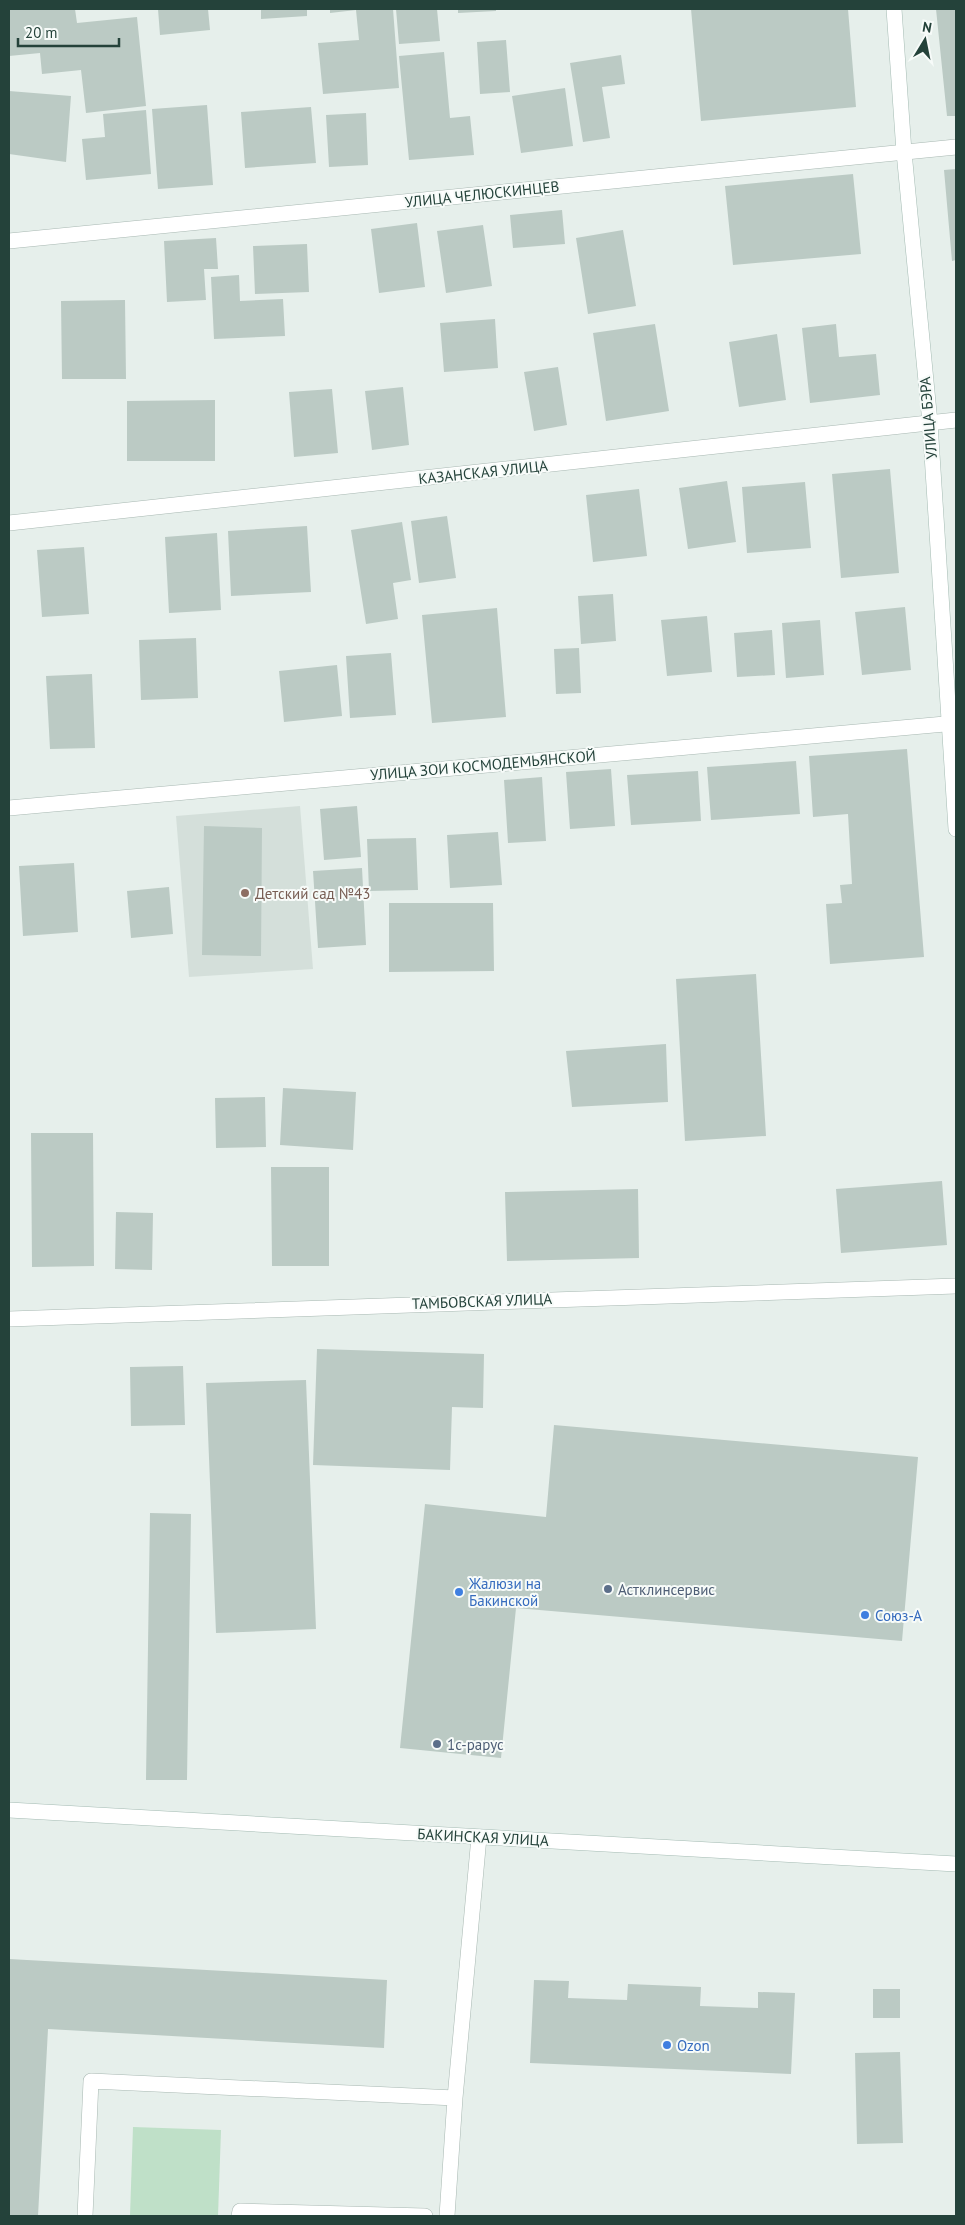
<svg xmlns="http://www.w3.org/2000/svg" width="965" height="2225" font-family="'PT Sans',sans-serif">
<rect width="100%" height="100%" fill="#e6efeb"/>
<!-- built -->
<path fill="#d4dfda" d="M300 806 313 969 189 977 176 816Z"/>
<!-- green -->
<path fill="#bfe0c8" d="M133 2127 221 2130 218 2216H130Z"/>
<!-- building -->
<path fill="#bbcac4" d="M9 9H75L77 23 137 17 146 106 86 113 81 70 42 74 40 53 9 56Z
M158 9H208L210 30 160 35Z
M261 9H307V16L261 19Z
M330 9H393L399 88 323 94 318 43 359 40 356 10 330 13Z
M396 9H437L440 41 399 44Z
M458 9H496V11L458 13Z
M691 9H848L856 107 701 121Z
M936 9H956V116H947Z
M506 40 510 92 480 94 477 42Z
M444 52 450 118 470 116 474 155 409 160 399 56Z
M621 55 625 84 602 87 610 138 583 142 570 63Z
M565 88 573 146 521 153 512 96Z
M9 91 71 96 66 162 9 154Z
M207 105 213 185 158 189 152 109Z
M311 107 316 163 245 168 241 112Z
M146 110 151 174 86 180 82 139 105 137 103 114Z
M366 113 368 165 329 167 326 115Z
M956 169V260L952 261 944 170Z
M853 174 861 254 733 265 725 186Z
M562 210 565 244 513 248 510 215Z
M417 223 425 287 379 293 371 229Z
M483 225 492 286 446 293 437 231Z
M623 230 636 306 588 314 576 238Z
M216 238 218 269H204L206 300 167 302 164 241Z
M307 244 309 292 255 294 253 246Z
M239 275 240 301 283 299 285 336 214 339 211 277Z
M125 300 126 379H62L61 301Z
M495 319 498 368 444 372 440 323Z
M655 324 669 411 606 421 593 333Z
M836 324 839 357 876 354 880 395 810 403 802 328Z
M777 334 786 400 739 407 729 342Z
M558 367 567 425 534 431 524 372Z
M403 387 409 445 372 450 365 391Z
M332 389 338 453 294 457 289 392Z
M215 400V461H127V401Z
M890 469 899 573 841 578 832 474Z
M727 481 736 542 688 549 679 488Z
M805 482 811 548 747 553 742 487Z
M639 489 647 556 593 562 586 495Z
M447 516 456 578 419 583 411 521Z
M402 522 411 580 393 583 398 619 366 624 351 530Z
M307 526 311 592 231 596 228 531Z
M217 533 221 610 169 613 165 537Z
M84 547 89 614 42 617 37 550Z
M613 594 616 641 581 644 578 596Z
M905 607 911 670 862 675 855 612Z
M497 608 506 717 432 723 422 615Z
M707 616 712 672 667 676 661 620Z
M820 620 824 675 786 678 782 623Z
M772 630 775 675 737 677 734 633Z
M196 638 198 698 141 700 139 640Z
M579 648 581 693 556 694 554 649Z
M391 653 396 715 350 718 346 656Z
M337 665 342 716 284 722 279 671Z
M92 674 95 748 50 749 46 676Z
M907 749 924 957 830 964 826 904 842 903 840 885 852 884 848 814 813 817 809 756Z
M796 761 800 814 711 820 707 767Z
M611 769 615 826 570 829 566 772Z
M698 771 701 821 631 825 627 775Z
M542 777 546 841 508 843 504 780Z
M357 806 361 857 324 860 320 809Z
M204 826 262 828 261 956 202 955Z
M498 832 502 885 450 888 447 835Z
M416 838 418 890 369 891 367 839Z
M74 863 78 932 23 936 19 866Z
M362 868 366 945 318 948 313 871Z
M169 887 173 934 131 938 127 891Z
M389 903H493L494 971 389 972Z
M756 974 766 1136 685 1141 676 979Z
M666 1044 668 1102 572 1107 566 1051Z
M283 1088 356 1092 353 1150 280 1145Z
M265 1097 266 1147 216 1148 215 1098Z
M31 1133H93L94 1266 32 1267Z
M271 1167H329V1266H272Z
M942 1181 947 1245 841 1253 836 1189Z
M638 1189 639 1258 507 1261 505 1192Z
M116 1212 153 1213 152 1270 115 1269Z
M317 1349 484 1354 483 1408 452 1407 450 1470 313 1465Z
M183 1366 185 1425 131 1426 130 1367Z
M306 1380 316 1629 216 1633 206 1383Z
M554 1425 918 1457 902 1641 516 1608 501 1758 400 1748 425 1504 546 1517Z
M150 1513 191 1514 187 1780H146Z
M9 1959 387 1980 384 2048 48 2029 38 2216H9Z
M534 1980 569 1981 568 1998 627 2000 628 1984 701 1987 700 2006 758 2008V1992L795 1993 791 2074 530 2063Z
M873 1989H900V2018H873Z
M900 2052 903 2143 857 2144 855 2053Z"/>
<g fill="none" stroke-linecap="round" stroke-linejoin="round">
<!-- lane casing -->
<g stroke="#a8b8b2" stroke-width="16">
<path id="lane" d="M85 2216 91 2081 455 2098 479 1837
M239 2216 240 2211 425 2216
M447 2216 455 2098"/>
</g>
<!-- street casing -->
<g stroke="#a8b8b2" stroke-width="16">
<path id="street" d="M9 241 956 147
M9 523 956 420
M9 808 956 723
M9 1319 956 1286"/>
</g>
<!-- secondary casing -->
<g stroke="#a4bbb3" stroke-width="16">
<path id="secondary" d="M894 9 904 152 930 423 956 829
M9 1810 956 1864"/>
</g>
<!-- lane -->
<use href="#lane" stroke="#fff" stroke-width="15"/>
<!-- street -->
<use href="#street" stroke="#fff" stroke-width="15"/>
<!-- secondary -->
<use href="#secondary" stroke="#fff" stroke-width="15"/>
</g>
<!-- markers -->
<circle fill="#8d6e63" stroke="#f7fbf9" stroke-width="2" cx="245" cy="893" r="5"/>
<g fill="#5c6f8a" stroke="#f7fbf9" stroke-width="2">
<circle cx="608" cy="1589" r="5"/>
<circle cx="437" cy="1744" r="5"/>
</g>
<g fill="#3f7fe0" stroke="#f7fbf9" stroke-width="2">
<circle cx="459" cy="1592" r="5"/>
<circle cx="865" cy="1615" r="5"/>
<circle cx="667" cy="2045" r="5"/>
</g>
<g text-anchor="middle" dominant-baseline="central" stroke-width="4" stroke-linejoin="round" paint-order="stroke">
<!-- street labels -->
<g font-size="15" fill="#24423a" stroke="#f7fbf9">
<text transform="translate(482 194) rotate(-6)">УЛИЦА ЧЕЛЮСКИНЦЕВ</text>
<text transform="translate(928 418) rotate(-95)">УЛИЦА БЭРА</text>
<text transform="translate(483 472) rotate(-6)">КАЗАНСКАЯ УЛИЦА</text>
<text transform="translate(483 765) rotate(-5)">УЛИЦА ЗОИ КОСМОДЕМЬЯНСКОЙ</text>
<text transform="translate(482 1301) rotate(-2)">ТАМБОВСКАЯ УЛИЦА</text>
<text transform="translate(483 1837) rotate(3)">БАКИНСКАЯ УЛИЦА</text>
</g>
<!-- education labels -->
<g font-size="15" fill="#785e54" stroke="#f7fbf9" text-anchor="start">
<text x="255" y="893">Детский сад №43</text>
</g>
<!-- shop labels -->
<g font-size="15" fill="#366cbe" stroke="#f7fbf9" text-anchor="start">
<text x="469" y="1583">Жалюзи на<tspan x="469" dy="17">Бакинской</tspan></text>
<text x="875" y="1615">Союз-А</text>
<text x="677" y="2045">Ozon</text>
</g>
<!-- service labels -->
<g font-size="15" fill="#4e5e75" stroke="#f7fbf9" text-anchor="start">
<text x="618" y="1589">Астклинсервис</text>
<text x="447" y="1744">1с-рарус</text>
</g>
</g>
<!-- border -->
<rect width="965" height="2225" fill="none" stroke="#24423a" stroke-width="20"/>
<!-- north arrow -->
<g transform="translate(925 40) rotate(10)" stroke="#f7fbf9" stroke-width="4" paint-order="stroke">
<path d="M0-4L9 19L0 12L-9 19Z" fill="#24423a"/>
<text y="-8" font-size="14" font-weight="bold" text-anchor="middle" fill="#24423a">N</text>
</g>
<!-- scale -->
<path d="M18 38v8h101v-8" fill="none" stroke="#24423a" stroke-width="2.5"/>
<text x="25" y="38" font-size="15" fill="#24423a" stroke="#f7fbf9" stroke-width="4" paint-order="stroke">20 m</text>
</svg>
